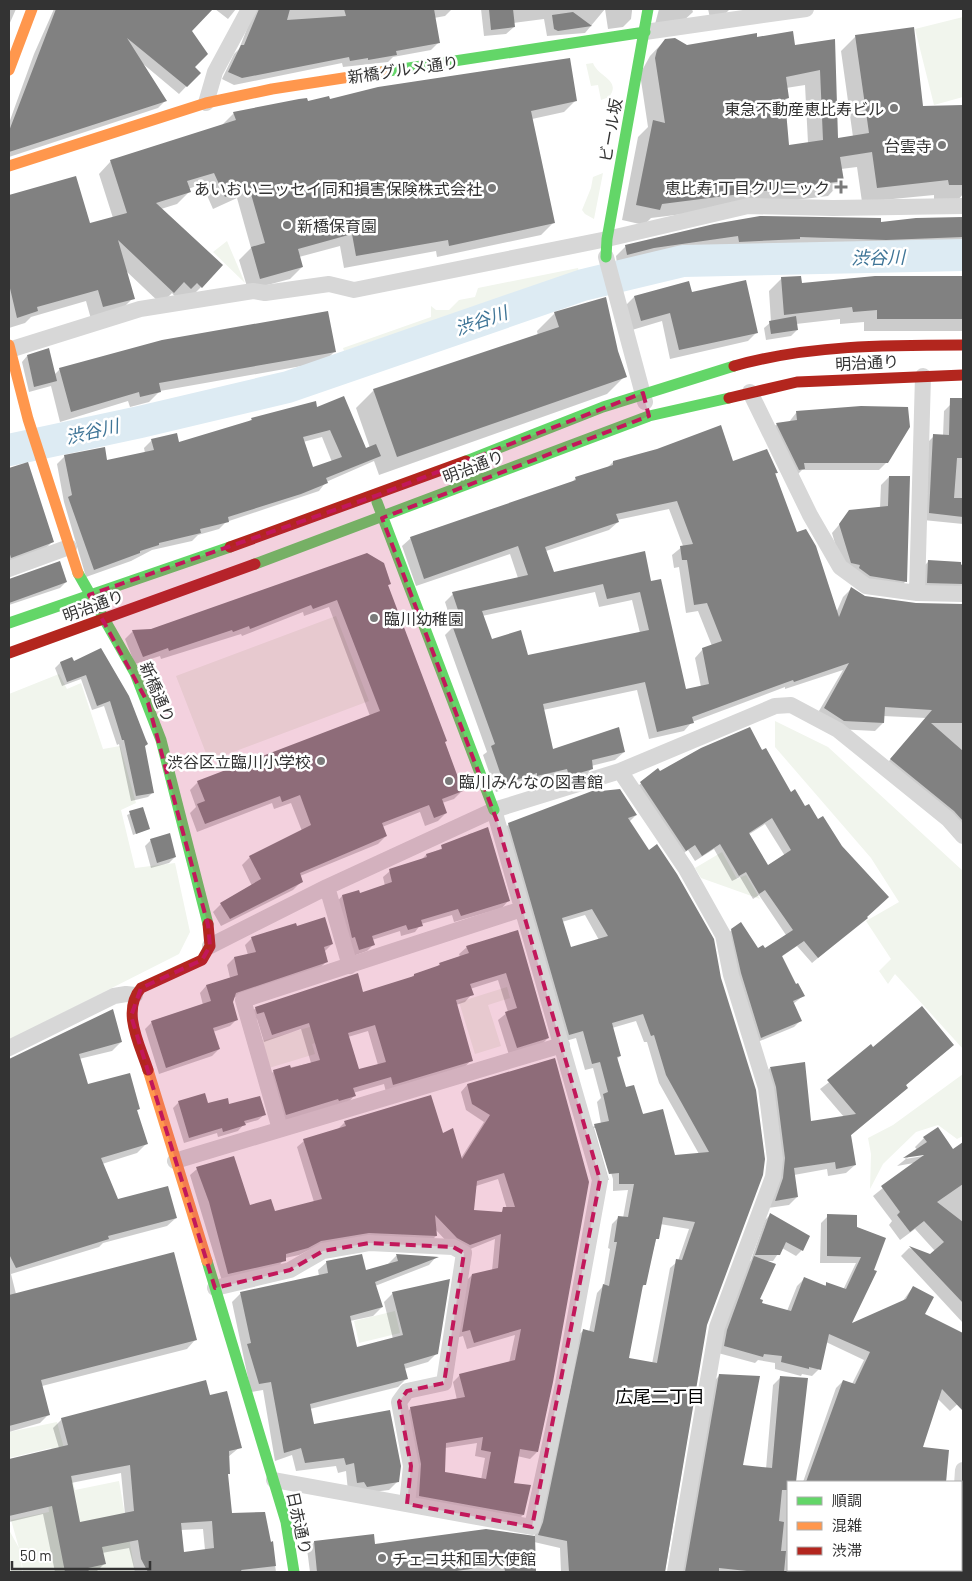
<svg xmlns="http://www.w3.org/2000/svg" width="972" height="1581" font-family="Barlow,'Noto Sans JP',sans-serif">
<rect width="100%" height="100%" fill="#fff"/>
<!-- green -->
<path fill="#f1f5ed" d="M963 17V97L934 105 915 29Z
M593 63C598 77 622 80 609 97L601 100 598 85 591 86 586 64Z
M603 173 594 219 585 214 582 210 591 188 593 177Z
M227 241 245 283 213 252Z
M578 268 579 272 344 351 343 348 431 317V306L436 310H449L459 300 475 297 478 288Z
M336 616 369 701 209 761 176 676Z
M59 674 67 689 81 683 103 749 120 746 136 803 121 810 135 868 175 863 190 932 179 954 9 1040V694Z
M775 721 828 747 963 871V1049L895 974 888 984 879 971 891 959 866 921 899 902 871 858 775 747Z
M722 852 737 879 746 875 760 899 701 878 695 868Z
M507 987 510 998 488 1005 501 1046 475 1054 459 1002Z
M320 1024 325 1040 312 1044 315 1054 269 1068 262 1041Z
M963 1074V1136L957 1139 938 1125 916 1132 883 1164 870 1189 871 1154 868 1138 893 1125Z
M395 1311 400 1333 359 1343 354 1321Z
M57 1422 75 1490 119 1481 135 1572H23L21 1556 22 1572H9V1530L19 1548 11 1520 49 1512 47 1494 62 1490 51 1448 9 1458V1432Z"/>
<!-- shadow -->
<path fill="#0003" fill-rule="evenodd" d="M9 9H16L9 25Z
M54 9H113L124 12 126 9H212L191 31 193 67 199 73 179 94 142 63 165 101 158 108 9 157V123L34 54Z
M215 9H236L228 19Z
M248 9H452L445 16 434 18 439 42 431 50 393 57 388 62 343 67 342 63 234 85 222 79 234 54 239 49 252 16Z
M481 9H632V11L631 19 623 27 608 29 605 9 585 33 547 36 544 19 513 23 514 27 506 34 484 36Z
M659 9H692L693 12 681 23 654 28Z
M708 9H730L722 17 710 18Z
M856 36 922 107H963V194L958 200H934V195L862 202 857 167 841 169 843 180 828 196 651 218 644 225 622 220 638 137 648 127 640 74 650 56 665 40 687 46 756 39 794 47 833 41 837 139 853 137 841 51ZM805 85 808 143 788 146 784 101 788 98 786 88Z
M329 100H576L564 112 532 119 553 223 541 235 437 257 436 251 344 268 340 246 299 257 302 267 290 279 248 290 239 260 251 248 237 198 213 209 202 184 188 189 189 192 177 204 161 209 201 287 189 299 178 300 172 293 161 304 125 270 133 298 121 310 91 319 86 301 31 317 25 323 9 328V196L75 177 89 225 113 218 99 174 111 161 221 126 234 113Z
M963 218V246L924 248 791 247 730 252 728 245 643 258 617 264 616 256 626 246 715 225 880 223 916 219Z
M875 277H963V331H864V322L840 324V319L796 324 797 330 791 336 766 340 764 328 771 322 769 291 782 278 801 284Z
M691 293 756 333 748 341 670 359 662 321 632 330 625 306 634 297Z
M555 313 616 351 625 376 607 394 379 475 374 461 326 482 319 491 226 522 219 529 198 535 192 541 152 550 131 561 86 577 64 502 57 464 65 456 106 462 145 453 144 448 152 440 178 444 248 422 252 419 316 409 366 450 370 448 356 408 374 390 538 336 537 331ZM322 437 332 462 312 469 303 442Z
M334 352 324 362 160 391 149 402 130 407 128 401 60 422 51 386 29 392 22 362 27 356 54 375 60 369Z
M951 404H963V524L923 520 927 443 934 436H943L944 411Z
M796 413 887 462 879 470H802L796 476 769 431 777 424 789 422Z
M613 462 732 463 777 473 775 475 796 533 836 613 843 597 851 589 864 597 963 619V838L883 768 926 718 883 716V723L875 731 836 729 816 716 843 670 785 689V687L692 722 684 731 649 739 637 690 543 710 553 750 624 752 615 760 591 766 592 768 584 777 561 784 559 776 529 784V780L496 792 483 755 487 752 445 635 453 627 445 602 453 594 518 578 510 554 416 586 402 546 411 538 571 483 576 478 607 468ZM669 509 683 546 672 555 674 568 679 567 686 613 698 611 712 646 703 649 695 658 701 687 685 691 650 583 553 573 546 551 609 530 618 522 617 520ZM595 592 599 607 632 600 640 633 528 657 491 640 482 616Z
M27 464 52 542 43 551 9 563V469Z
M889 477 906 581 898 589 843 571 832 533 850 512 880 508 881 485Z
M928 562 963 564V592L923 588 924 566Z
M9 579 13 580 66 582 60 588 9 605Z
M390 584 387 586 462 791 454 799 442 803 446 813 438 821 425 826 420 812 382 827 386 836 378 844 300 876 301 882 293 890 221 926 213 912 221 904 252 886 242 865 250 857 302 831 291 803 274 809 272 803 197 832 190 813 196 807 190 790 198 782 370 716 329 607 304 616 303 612 242 636 241 634 161 659 160 656 135 664 125 639 133 631 151 630Z
M101 650 144 747 153 792 148 797 131 801 119 744 117 745 104 706 92 710 81 679 62 686 55 668 60 663 73 662Z
M749 729 866 918 812 963 797 946 781 957 795 986 803 996 793 1004 800 1021 794 1027 755 1043 725 936 732 930 758 950H765L786 935 759 895 753 899 740 877 732 881 714 849 695 861 688 850 680 856 634 789 658 770 659 773ZM765 824 785 856 768 867 748 835Z
M600 792 636 815 629 822 720 978 706 1325 665 1572H561L560 1548 534 1542 535 1572H310L307 1549 314 1542 374 1545 534 1537 537 1530 576 1337 584 1330 589 1332 597 1293 604 1285 610 1249 608 1248 612 1224 619 1217 623 1218 628 1190 613 1191V1179L597 1128H594L609 1180H602L588 1132 595 1125 601 1124 597 1102 601 1098 593 1068 585 1070 576 1038 562 1042 502 831 509 824ZM585 915 599 940 570 948 562 922ZM636 1021 644 1042H647L659 1083 699 1154 674 1156 625 1089 617 1059 620 1056 612 1028ZM660 1224 689 1229 678 1261 670 1268 652 1364 627 1359 641 1288 644 1285Z
M142 808 148 829 133 835 127 815Z
M487 830 508 901 502 908 454 922 452 915 421 924 415 932 401 936 400 931 372 940 373 945 367 951 353 956 336 903 342 896 360 894 385 886 383 877 390 871 420 861 426 855 462 840 469 834Z
M151 840 175 857 169 863 151 868 145 846Z
M296 927 332 944 325 951 327 961 320 968 233 998 232 1002 237 1019 230 1026 213 1032 219 1049 212 1056 159 1074 145 1029 152 1022 203 1005 200 993 206 986 230 978 227 965 234 958 248 955 245 945 252 938Z
M517 931 548 1038 540 1046 509 1055 498 1020 508 1012 498 980 470 989 472 994 465 1002 456 1005 471 1060 464 1068 386 1092 384 1084 353 1093 354 1096 347 1104 279 1122 267 1078 274 1071 311 1063 301 1029 264 1042 257 1019 248 1015 256 1008 363 993 410 979 414 975 435 968 440 964 460 957 459 954 467 947ZM368 1031 378 1065 358 1071 348 1037Z
M112 1011 121 1042 112 1051 79 1059 87 1086 139 1109 136 1111 146 1144 137 1153 102 1164 117 1201 176 1218 167 1226 103 1243 99 1247 11 1274 16 1294 195 1340 187 1349 42 1386 49 1414 40 1423 9 1432V1242L11 1241 9 1238V1061Z
M953 1045 905 1086 898 1096 850 1136 855 1165 846 1173 828 1176 827 1169 794 1175 797 1197 789 1205 768 1208 775 1188 762 1076 770 1068 810 1122 844 1117 820 1089 873 1049Z
M554 1059 552 1382 537 1452 530 1459 517 1456 512 1484 523 1515 516 1522 413 1503 404 1415 411 1408 457 1400 453 1382 460 1375 509 1363 515 1335 467 1349 463 1336 456 1338 465 1282 472 1275 492 1271 495 1239 463 1252 450 1245 435 1229 436 1236 429 1243 313 1248 299 1255 285 1258 278 1267 222 1281 190 1175 197 1169 249 1207 274 1213 314 1202 297 1147 304 1141 338 1129 345 1122 442 1134 461 1158 484 1122 466 1110 461 1092 467 1085ZM498 1179 507 1209 499 1213 473 1211 476 1186ZM477 1443 475 1456 485 1458 481 1480 444 1474 445 1448Z
M179 1102 228 1105 264 1115 258 1120 244 1124 238 1131 218 1137 217 1133 184 1143 173 1108Z
M924 1138 953 1151 963 1143V1323L901 1256 909 1248 931 1255 935 1251 915 1229 900 1240 889 1225 892 1221 873 1196 914 1163 897 1166 917 1150 915 1147ZM930 1153V1155L905 1159 908 1156Z
M771 1214 802 1250 796 1256 782 1248 773 1261H765L759 1300 760 1304 787 1311 797 1286 804 1279 824 1286 827 1284 843 1290 856 1263H820L821 1223 828 1216 884 1238 850 1325 902 1302 913 1287 924 1314 963 1334V1399L950 1411 938 1399 922 1448 948 1451 946 1482H803L836 1388 843 1381 852 1384 864 1360 826 1342 819 1369 812 1376 802 1374 801 1376 775 1369V1363L758 1360 755 1363 718 1353 720 1338 748 1264 751 1260 765 1220Z
M396 1256 436 1257 429 1265 375 1286 382 1307 373 1316 350 1321 357 1349 393 1339 384 1302 393 1293 437 1353 428 1362 404 1369 407 1378 398 1387 310 1409 314 1425 398 1481 389 1490 357 1494 348 1491 346 1471 338 1473 336 1466 296 1471 292 1455 275 1461 263 1390 251 1392 232 1302 240 1294 319 1276 318 1270 327 1262 365 1272 388 1264Z
M720 1375 742 1467 766 1469 773 1385 780 1378 807 1379 795 1482H788V1570H872L889 1572H680L713 1382Z
M210 1397 240 1447 228 1457 227 1476 231 1514 272 1543 276 1572H135L129 1548 102 1553 104 1564 96 1572H55L43 1514 9 1522V1461L59 1448 53 1428 62 1419ZM121 1473 125 1514 79 1523 71 1483ZM203 1529 205 1550 183 1553 180 1530Z"/>
<g fill="none" stroke-linecap="round" stroke-linejoin="round">
<!-- river -->
<path stroke="#ddebf3" stroke-width="32" d="M9 450 140 422 288 387 583 285 683 261 963 255"/>
</g>
<!-- building -->
<path fill="#818181" fill-rule="evenodd" d="M56 9H213L192 31 208 54 195 67 201 73 187 87 127 38 167 101 9 152V131Z
M259 9H290L287 20 346 16 344 9H434L440 43 396 51 397 55 368 60V58L350 61 349 57 242 78 228 72 241 45H244Z
M489 9H513L515 27 491 30Z
M573 12 592 26 558 31 554 29 552 15Z
M914 27 923 106 963 105V185H949L948 180 877 188 872 152 840 157 844 181 662 204 660 210 636 205 653 120 665 123 655 58 657 50 665 39 675 38 687 45 757 33V37L793 31 795 45 835 39 838 138 869 133 855 35ZM820 70 823 140 789 145 785 99 789 98 786 77Z
M570 58 577 101 531 111 555 223 449 246 448 240 356 256 352 234 298 249 303 267 260 279 251 247 265 243 249 187 225 197 214 173 187 181 191 192 156 203 223 265 202 288 197 283 191 289 184 282 174 293 118 240 135 299 103 307 98 290 37 307 38 311 17 318 9 284V195L76 176 90 223 127 213 110 160 236 120 233 112 299 99 307 98 308 101 329 96 330 99 378 87Z
M760 216 881 218V222L916 218 963 217V237L886 240 800 237V239L739 242 738 236 654 248 627 255 625 245 714 224Z
M801 276 802 283 875 276H963V319H877V310L853 312 852 307 784 315 781 277Z
M746 280 758 333 679 350 670 313 641 321 634 296 689 281 692 292Z
M606 297 618 351 627 377 397 457 373 389 559 327 554 312Z
M328 311 336 352 159 383 161 392 140 397 139 392 71 412 59 368 162 340Z
M796 316 798 330 771 334 769 321Z
M49 348 57 381 34 387 27 355Z
M344 396 366 448 376 444 381 456 326 478 328 483 301 494 228 517 229 522 200 529 201 533 159 543V545L140 551V553L94 570 68 497 72 495 64 455 105 447 107 460 154 450 151 439 177 433 179 442 252 420 251 418 316 401 317 407ZM330 430 342 457 313 467 303 437Z
M950 398H963V458H957L954 498H963V517L929 513 933 434 949 435Z
M861 406 908 407 910 427 888 463H804L805 469 799 470 776 423 797 420 796 411Z
M721 425 733 461 767 449 778 473H775L797 532 806 529 816 546 839 617 851 587 865 596 916 603 963 604V723H931L963 751V821L954 811 890 759 932 710 885 707 884 723 844 721 824 708 849 663 794 682 793 680 692 717 694 723 657 732 645 682 543 704 553 749 619 727 625 752 592 760 593 769 569 776 567 769 537 776V773L504 784 491 746 495 744 452 625 462 622 452 592 528 575 518 546 424 579 410 537 576 480 575 477 613 465V461L657 449ZM677 501 693 544 680 546 682 560H687L694 605 707 603 722 641 702 648 709 684 686 689 661 579 651 581 645 551 554 572 545 547 619 522 616 514ZM603 584 607 599 640 592 649 630 528 655 521 630 492 639 482 611Z
M28 462 54 542 11 558 9 551V468Z
M889 476H910L907 582 870 576 859 568 860 565 851 563 839 524 849 510 888 506Z
M367 553 384 563 391 584 388 585 447 741 445 742 463 791 442 799 447 813 434 818 429 805 382 823 387 836 300 873 303 882 230 919 220 903 261 879 249 856 311 825 300 795 282 802 280 796 205 824 197 804 205 801 197 781 380 711 337 600 313 609 311 605 250 629 249 626 233 632 232 630 169 651 168 648 143 657 132 630 151 629Z
M928 560 961 562V565H963V584L927 583Z
M60 561 67 582 9 603V579Z
M101 648 129 696 146 740 148 744 145 746 154 793 136 796 124 740H122L110 701 97 706 86 675 67 682 60 662 72 657 74 661Z
M750 727 762 750 766 748 791 792 795 789 805 806 809 804 818 819 823 816 842 846 889 897 867 917 868 918 818 958 804 941 782 956 796 984 798 983 805 996 793 1001 802 1021 761 1038 741 973 731 929 741 922 758 948 763 945 765 948 793 930 765 890 759 894 746 872 739 876 720 844 702 856 695 845 686 851 640 782 658 768 660 771 701 748ZM772 818 791 850 768 865 749 833Z
M600 788 601 791 620 789 637 815 628 818 649 850 657 844 677 874 714 939 721 978 756 1090 765 1159 763 1175 707 1325 665 1572H569L567 1541 538 1535 543 1522 583 1329 594 1332 603 1284 609 1286 617 1242H614L618 1216 628 1217 634 1184H619V1173L609 1174 594 1124 609 1121 603 1094 608 1092 600 1062 592 1064 583 1031 569 1035 508 823ZM592 909 608 936 571 947 562 918ZM643 1014 651 1036 654 1035 666 1075 709 1152 675 1155 663 1109 643 1114 634 1085 626 1087 617 1057 621 1056 612 1023ZM663 1217 695 1222 682 1260 676 1259 657 1363 629 1358 643 1285H646L656 1239H659Z
M143 807 150 829 136 834 129 811Z
M488 827 510 901 461 916 458 909 421 920 423 926 408 930 406 925 372 936 375 945 359 950 355 937 352 938 342 895 359 890 360 893 392 882 389 869 427 857 426 854 442 849 441 845Z
M170 833 176 857 157 863 150 839Z
M325 917 333 944 324 947 328 962 236 993 233 1002 238 1020 213 1028 220 1049 166 1068 151 1021 211 1001 206 985 238 975 234 957 256 952 251 937 296 923 297 926Z
M518 930 549 1038 517 1048 505 1012 517 1008 506 973 470 984 474 995 456 1000 473 1061 393 1085 391 1077 353 1088 356 1096 339 1101 338 1099 286 1115 273 1070 290 1065 291 1068 320 1060 309 1023 272 1035 264 1012 257 1014 255 1007 358 973 363 992 414 976V974L440 965 439 963 469 953 466 946ZM375 1025 386 1062 359 1069 348 1033Z
M922 1006 954 1045 906 1085 908 1088 851 1135 856 1165 836 1169 835 1162 794 1168 798 1197 775 1201 783 1178 785 1158 776 1087 770 1067 805 1062 811 1121 856 1114 827 1080 871 1044 873 1047Z
M113 1009 122 1042 79 1054 88 1084 130 1073 140 1109 137 1110 148 1144 101 1158 118 1199 168 1186 177 1218 108 1236 109 1239 16 1268 9 1254V1059Z
M555 1058 589 1182 553 1382 538 1452 520 1449 514 1483 531 1485 524 1515 419 1496 421 1464 410 1407 465 1397 459 1374 515 1360 521 1329 474 1343 470 1330 462 1332 472 1274 498 1268 501 1234 470 1245 457 1238 435 1215 437 1236 369 1233 321 1241 308 1248 286 1254V1261L228 1274 209 1202 196 1167 234 1156 250 1205 271 1199 275 1211 322 1199 303 1139 346 1126 344 1121 431 1095 443 1133 453 1128 462 1159 490 1115 472 1104 467 1084ZM504 1173 515 1207H503L502 1212 474 1210 477 1181ZM483 1437 481 1450 491 1452 486 1479 445 1472 446 1443Z
M205 1093 208 1103 228 1098 229 1104 260 1096 266 1115 244 1121 246 1125 223 1132 222 1128 189 1138 178 1101Z
M938 1127 953 1149 963 1142V1184L937 1202 963 1222V1303L909 1246 930 1254 944 1242 924 1221 910 1232 897 1215 900 1212 881 1186 924 1155 903 1158 927 1142 923 1137Z
M770 1213 810 1236 803 1251 786 1242 780 1255H755Z
M827 1214 857 1215V1227L886 1238 874 1270 877 1271 852 1323 906 1299 913 1286 934 1297 925 1314 963 1333V1411L942 1389 923 1447 949 1450 946 1482H806L843 1380 855 1384 870 1352 829 1334 821 1370 809 1367V1369L781 1362 782 1356 764 1354 763 1357 724 1346 727 1330 754 1256 776 1264 760 1299 763 1300 762 1303 791 1311 804 1277 826 1286V1282L846 1289 861 1257 827 1256Z
M174 1252 197 1340 41 1380 50 1415 9 1426V1295Z
M362 1254 366 1270 398 1261 396 1254 439 1257 375 1282 383 1307 350 1316 357 1347 403 1335 392 1292 450 1279 438 1354 404 1364 408 1379 310 1404 314 1424 390 1410 401 1466 399 1482 367 1487 364 1482 357 1483 354 1463 346 1465 344 1458 305 1463 301 1448 284 1453 271 1382 259 1384 247 1344 251 1343 240 1292 328 1273 326 1261Z
M719 1374 760 1376 743 1465 772 1468 780 1376 808 1378 796 1482H788V1490H782L779 1521 784 1522 781 1551H786L784 1572H756L719 1568V1572H685Z
M206 1380 210 1395 227 1391 242 1448 229 1451 230 1474H228L232 1513 265 1512 271 1542 273 1541 276 1566 241 1570 242 1572H148L141 1559 138 1540 102 1547 106 1564 88 1568 89 1572H65L52 1506 9 1516V1459L68 1445 61 1418ZM130 1465 134 1511 80 1522 71 1476ZM212 1521 214 1548 184 1552 181 1523Z
M486 1529 535 1536 536 1572H505L504 1564 450 1572H317L314 1541 374 1534 375 1544Z"/>
<g fill="none" stroke-linecap="round" stroke-linejoin="round">
<!-- street -->
<path stroke="#d7d7d7" stroke-width="16" d="M645 32 806 9
M206 103 215 72 249 9
M606 257 645 402
M9 350 140 309 253 291 265 293 329 284 354 290 607 239 748 206 833 208 963 206
M750 392 810 515 840 567 866 586 917 593 963 594
M9 569 69 547
M917 593 923 376
M620 771 686 869 723 935 731 975 766 1088 775 1159 773 1177 717 1327 675 1572
M327 887 350 966
M210 946 327 887 494 810 620 771 775 706 791 705 838 730 948 819 963 836
M9 1048 114 996 126 994 135 995
M280 1129 243 1000 522 909
M175 1161 562 1045
M215 1288 290 1270 323 1251 369 1243 453 1247 464 1253 444 1383 407 1391 399 1402 411 1466 407 1504
M274 1480 532 1527 563 1384 600 1180 494 810
M961 1500 963 1470
M959 1572V1570"/>
<!-- fast -->
<path stroke="#63d668" stroke-width="11" d="M382 72 645 32
M606 257 607 239 648 9
M466 461 603 407 734 366
M377 502 494 810
M255 564 649 416 729 398
M78 573 135 673 161 740 208 924
M9 623 230 547
M207 1261 286 1522 294 1572"/>
<!-- slow -->
<path stroke="#ff974d" stroke-width="11" d="M9 70 32 9
M9 166 206 103 272 89 382 72
M9 345 28 419 78 573
M148 1070 207 1261"/>
<!-- jam -->
<path stroke="#b3261e" stroke-width="11" d="M734 366C808 345 887 345 963 345
M729 398 797 382 963 375
M230 547 466 461
M9 653 255 564
M148 1070C140 1045 121 1011 141 988L202 960 210 946 208 924"/>
</g>
<!-- marked area -->
<path fill="#c2185b" fill-opacity="0.2" stroke="#c2185b" stroke-width="4" stroke-dasharray="10 6" stroke-linejoin="round" d="M643 393 649 416 382 518 497 821 600 1180 532 1527 407 1504 411 1466 399 1402 407 1391 444 1383 464 1253 453 1247 369 1243 323 1251 290 1270 215 1288 131 1016 141 988 202 960 210 946 208 925 148 703 89 595 375 496Z"/>
<!-- markers -->
<g fill="#7a7a7a" stroke="#fff" stroke-width="2">
<circle cx="894" cy="108" r="5"/>
<circle cx="942" cy="145" r="5"/>
<path d="M838.5 179.5h5v5h5v5h-5v5h-5v-5h-5v-5h5z"/>
<circle cx="492" cy="188" r="5"/>
<circle cx="287" cy="225" r="5"/>
<circle cx="374" cy="618" r="5"/>
<circle cx="321" cy="761" r="5"/>
<circle cx="449" cy="781" r="5"/>
<circle cx="382" cy="1558" r="5"/>
</g>
<g text-anchor="middle" dominant-baseline="central" stroke-width="5" stroke-linejoin="round" paint-order="stroke">
<!-- street labels -->
<g font-size="16" fill="#333" stroke="#fff">
<text transform="translate(403 69) rotate(-8)">新橋グルメ通り</text>
<text transform="translate(610 130) rotate(-80)">ビール坂</text>
<text transform="translate(867 362) rotate(-3)">明治通り</text>
<text transform="translate(473 466) rotate(-21)">明治通り</text>
<text transform="translate(93 605) rotate(-20)">明治通り</text>
<text transform="translate(158 692) rotate(67)">新橋通り</text>
<text transform="translate(300 1523) rotate(78)">日赤通り</text>
</g>
<!-- poi labels -->
<g font-size="16" fill="#333" stroke="#fff" text-anchor="end">
<text x="884" y="108">東急不動産恵比寿ビル</text>
<text x="932" y="145">台雲寺</text>
<text x="830" y="187">恵比寿1丁目クリニック</text>
<text x="482" y="188">あいおいニッセイ同和損害保険株式会社</text>
<text x="297" y="225" text-anchor="start">新橋保育園</text>
<text x="384" y="618" text-anchor="start">臨川幼稚園</text>
<text x="311" y="761">渋谷区立臨川小学校</text>
<text x="459" y="781" text-anchor="start">臨川みんなの図書館</text>
<text x="392" y="1558" text-anchor="start">チェコ共和国大使館</text>
</g>
<!-- water labels -->
<g font-size="18" font-style="italic" fill="#3f7597" stroke="#fff">
<text transform="translate(878 257) rotate(-1)">渋谷川</text>
<text transform="translate(481 320) rotate(-19)">渋谷川</text>
<text transform="translate(92 431) rotate(-13)">渋谷川</text>
</g>
<!-- neighbourhood labels -->
<g font-size="18" fill="#000" stroke="#fff">
<text x="660" y="1396">広尾二丁目</text>
</g>
</g>
<!-- border -->
<rect width="972" height="1581" fill="none" stroke="#333333" stroke-width="20"/>
<!-- legend -->
<rect x="787" y="1481" width="175" height="90" fill="#ffffff" stroke="#adadad"/>
<rect x="797" y="1497" width="25" height="8" fill="#63d668" stroke="#adadad"/>
<text x="832" y="1506" font-size="15" fill="#333333">順調</text>
<rect x="797" y="1522" width="25" height="8" fill="#ff974d" stroke="#adadad"/>
<text x="832" y="1531" font-size="15" fill="#333333">混雑</text>
<rect x="797" y="1547" width="25" height="8" fill="#b3261e" stroke="#adadad"/>
<text x="832" y="1556" font-size="15" fill="#333333">渋滞</text>
<!-- scale -->
<path d="M12 1561v8h138v-8" fill="none" stroke="#333333" stroke-width="2.5"/>
<text x="20" y="1561" font-size="15" fill="#333333" stroke="#ffffff" stroke-width="4" paint-order="stroke">50 m</text>
</svg>
